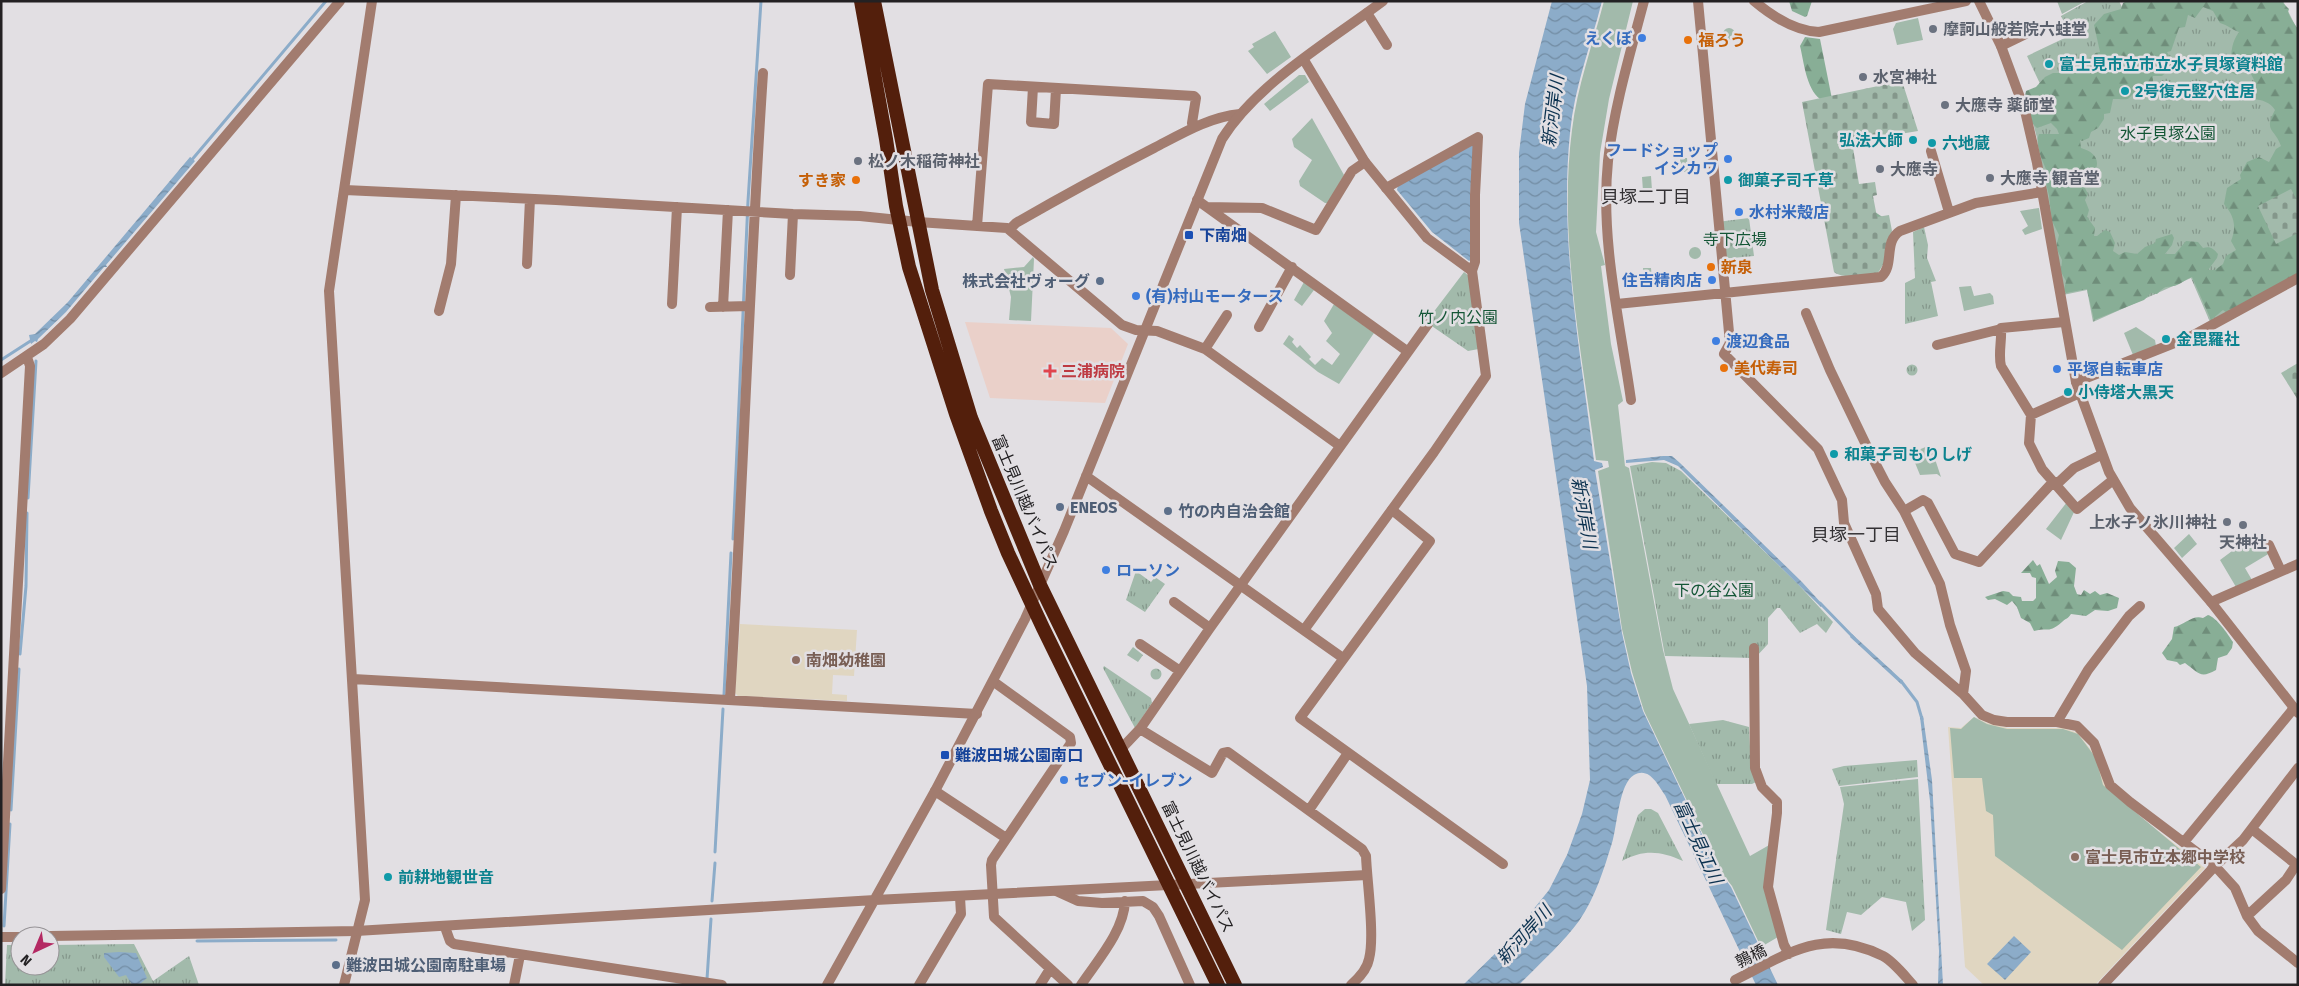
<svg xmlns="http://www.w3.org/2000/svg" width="2299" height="986" font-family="'Fira Sans','Noto Sans JP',sans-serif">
<defs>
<pattern id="grass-tufts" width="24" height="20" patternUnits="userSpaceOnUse" patternTransform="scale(1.25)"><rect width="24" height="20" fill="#a2baab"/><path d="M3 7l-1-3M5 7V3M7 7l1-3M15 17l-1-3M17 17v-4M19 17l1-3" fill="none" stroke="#84978b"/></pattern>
<pattern id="forest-firs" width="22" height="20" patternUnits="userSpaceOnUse" patternTransform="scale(1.25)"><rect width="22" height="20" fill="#88ae96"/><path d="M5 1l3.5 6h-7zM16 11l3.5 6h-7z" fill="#6f8d7a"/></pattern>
<pattern id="cemetery-stones" width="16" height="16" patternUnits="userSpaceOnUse" patternTransform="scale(1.25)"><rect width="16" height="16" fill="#a2baab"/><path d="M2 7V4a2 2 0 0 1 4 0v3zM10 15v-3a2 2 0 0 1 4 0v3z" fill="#84978b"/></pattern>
<pattern id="water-waves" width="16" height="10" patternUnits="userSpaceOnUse" patternTransform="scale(1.25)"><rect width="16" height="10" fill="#8cacc9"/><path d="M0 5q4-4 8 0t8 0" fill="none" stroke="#728ca3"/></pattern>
</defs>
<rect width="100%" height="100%" fill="#e2dfe3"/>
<!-- education -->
<path fill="#e0d6c1" d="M740 624 857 630 854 676 833 675 832 694 847 695V701L738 696 735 693Z
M1974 717 1987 723 2008 728H2063L2078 733 2097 758 2104 784 2118 799 2205 868 2095 985H1984L1965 967 1948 727 1961 728Z"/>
<!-- medical -->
<path fill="#ead0c9" d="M965 322 1111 328 1128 344 1105 403 990 398Z"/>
<!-- grass -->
<path fill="url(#grass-tufts)" d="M2088 1H2119L2123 9 2138 1H2283L2298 31V274L2210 322 2191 278 2093 322 2087 290 2063 295 2037 138 2029 107 2042 88 2027 56 2071 35 2061 16Z
M1651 176 1652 190 1643 191 1642 177Z
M1749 218 1754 256 1721 259 1717 222Z
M1924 227 1928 245 1927 258 1936 281 1931 282 1938 316 1905 324V283L1915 278 1913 232Z
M1464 272 1475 281 1484 348 1468 351 1426 322Z
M1906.5 370a5.5 5.5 0 1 1 11 0a5.5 5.5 0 1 1-11 0Z
M1652 462 1666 463 1681 471 1796 582 1833 622 1826 633 1817 624 1800 633 1780 608H1777L1768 618V644L1755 658 1665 656 1630 466Z
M1136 571 1151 582 1155 577 1165 584 1145 612 1126 600Z
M1133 647 1143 655 1138 662 1127 655Z
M1104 666 1151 698 1152 703 1135 728 1103 668Z
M1150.5 674a5.5 5.5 0 1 1 11 0a5.5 5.5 0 1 1-11 0Z
M1723 720 1749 727 1751 766 1756 782 1752 784H1716L1689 724Z
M1917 760 1918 777 1839 786 1832 769 1844 766Z
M1918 779 1925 920 1912 931 1906 902 1882 897 1861 915 1847 912 1841 934 1826 930 1844 804 1840 787Z
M1645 809H1651L1658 813 1683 861C1661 851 1644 849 1622 861L1638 815Z
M134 944 153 981 189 956 199 985H5L7 945H20V966H50V945Z"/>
<!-- forest -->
<path fill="url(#forest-firs)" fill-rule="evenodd" d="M1789 1H1812L1807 16 1805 17 1792 11Z
M2127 1H2284L2283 3 2289 9 2288 12C2290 18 2294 23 2298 29V277L2227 313 2223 310 2211 320 2192 277C2186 279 2182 283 2177 285 2166 289 2168 283 2157 294L2151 293 2144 300 2094 320 2087 289 2066 293 2064 290 2066 281 2061 272 2062 260 2056 247 2059 235 2052 221 2049 196 2045 179 2048 174C2044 163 2034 146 2039 134H2059L2057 129 2051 123 2037 128C2028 121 2023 101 2026 91L2036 87 2045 77 2053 73H2076C2079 63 2081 62 2089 58 2094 56 2094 52 2100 52L2094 25 2104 14 2121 9 2123 3ZM2203 7 2213 11 2220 23C2228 25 2232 30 2239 32 2230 44 2231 57 2231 72L2236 75 2242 69 2251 74 2254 80 2249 87 2254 99C2262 100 2270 102 2275 110 2263 132 2275 128 2281 146L2276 149 2269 162 2259 157 2247 162 2240 175 2241 179 2227 188 2224 204C2234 216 2237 226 2231 241L2236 250 2226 256 2223 264 2215 270H2208L2217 258 2218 254C2213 248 2210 246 2203 248L2198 242 2186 241 2175 254H2165L2172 245 2174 238 2172 234 2156 239 2155 243 2145 247 2137 254 2125 252 2119 255 2113 251 2115 243 2110 232 2105 230 2097 236H2094L2095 228 2087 217 2089 210 2085 200 2088 194 2085 188C2089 184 2090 179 2093 175 2102 161 2095 152 2081 148L2080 140 2082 141 2089 138 2091 132 2098 128 2104 119V114L2110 113 2113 99C2133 99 2124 102 2138 89L2150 87 2153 81V76H2162L2171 68V59L2167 52 2171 51 2179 28 2185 27 2188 15 2195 18Z
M1805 37 1820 39 1835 114 1859 187 1875 212 1887 220 1876 233 1820 99C1806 88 1804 62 1800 46Z
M2033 560 2037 566 2040 564 2049 584 2057 577 2055 571 2058 561 2069 562 2076 568 2074 586 2077 594 2081 595 2084 590 2090 594 2095 591 2100 595 2107 593 2119 598 2117 608 2108 611 2095 610 2086 616 2071 614C2068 619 2066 618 2062 622 2048 634 2049 627 2034 631L2030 623 2021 618 2017 607 2012 601 2007 605 1995 599 1988 600 1985 597 2003 591 2009 592 2013 596 2021 597 2022 601H2033L2036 598V578L2032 577 2030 573H2021Z
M2208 615C2216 617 2228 634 2233 642L2232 648 2227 655 2218 658 2216 670C2200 679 2199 673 2185 663L2180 665 2177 662 2167 660 2162 653 2172 639 2174 627C2184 625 2193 614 2203 618Z"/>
<!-- cemetery -->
<path fill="url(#cemetery-stones)" d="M1902 81 1918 131 1852 142 1859 184 1875 182 1877 195 1873 196 1877 217 1889 215 1892 231 1886 245 1884 263 1878 273C1867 275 1844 280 1834 272L1802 102Z
M2291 189 2298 202V233L2276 244 2258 206Z
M2298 363V400L2281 373Z"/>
<!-- garden -->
<path fill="#a2baab" d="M1604 1H1633L1609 99 1600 153 1596 232 1605 265 1601 266 1611 344 1623 401 1618 405 1625 466 1629 468 1663 650 1673 689 1750 856 1771 844 1765 883 1778 937 1761 947 1732 886 1721 872 1644 711 1632 672 1622 629 1598 471 1609 467 1608 461 1596 460C1582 354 1558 237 1572 130 1577 86 1593 44 1604 1Z
M2057 1H2086L2062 14Z
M1918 18 1923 40 1897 45 1893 29 1896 23Z
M1723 34a6 6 0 1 1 12 0a6 6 0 1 1-12 0Z
M1275 31 1291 57 1267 74 1248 51 1254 47 1252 44Z
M1299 75H1305L1309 82 1270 111 1264 104Z
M1312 118 1344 175 1328 203H1325L1300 186 1299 181 1312 160 1294 147 1292 139Z
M1680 158H1687L1688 172H1681Z
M2039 208 2042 229 2025 235 2022 230 2028 226 2020 211Z
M1689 253a6 6 0 1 1 12 0a6 6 0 1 1-12 0Z
M1033 257 1034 259 1031 321 1009 320 1011 297 1004 269 1024 267Z
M1643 268H1651L1652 281 1645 282Z
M1304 282 1314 290 1302 306 1294 300Z
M1971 286 1974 296 1990 293 1993 296 1994 304 1964 311 1959 287Z
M1334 304 1374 333 1339 384 1318 372 1283 344 1289 335 1294 339 1292 342 1297 348 1300 345 1311 357 1309 359 1315 365 1322 358 1332 365 1340 354 1326 341 1332 333 1324 321Z
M2136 327 2155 340 2156 346 2133 355 2124 333Z
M1928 446 1933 453 1941 477 1937 474 1920 475 1911 453Z
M2067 502 2075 510 2061 540 2046 529Z
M2189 534 2197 544 2182 558 2174 548Z
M2255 534 2270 553 2245 568 2252 580 2236 587 2220 560Z
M1974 717 1987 724 2007 729H2063L2078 734 2096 758 2103 785 2201 867 2122 950 1995 856 1993 815 1986 811 1982 778H1954L1950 728 1961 729Z"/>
<!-- water -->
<path fill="url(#water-waves)" d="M1552 1H1602C1591 45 1574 88 1570 133 1559 243 1581 353 1594 461L1602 463 1603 467 1595 470 1622 633 1631 673 1643 711 1720 872 1731 887 1778 985H1756L1665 795C1658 785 1649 766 1634 775 1619 783 1617 827 1612 843 1604 869 1595 898 1579 921 1562 944 1539 964 1519 985H1463L1508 941 1549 890 1567 855 1582 814 1590 780 1587 686 1519 223V153L1525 104Z
M1471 143 1474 146 1470 198 1471 260 1469 261 1432 232 1397 190 1398 185Z
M190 157 195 161 106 265 107 267H104L66 312 38 339 37 342 35 341 31 344 29 335 35 334 68 302Z
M1663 456H1672L1680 463 1802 582 1823 605 1821 607 1678 466 1664 460 1626 463V460Z
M1852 634 1903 681 1901 684 1850 637Z
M1923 716 1932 780 1943 985H1938L1939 951 1930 801 1920 717Z
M2014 936 2031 952 2005 980 1987 964Z
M119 952 136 953 147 978 140 984 132 985 126 975 119 977 104 957V953Z"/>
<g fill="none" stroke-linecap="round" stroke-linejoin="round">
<!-- stream -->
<path stroke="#8cacc9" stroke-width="3" d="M190 162 326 1
M1 360 32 340
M28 498 36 361
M733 539 748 201 761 1
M1820 603 1854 638
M20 654 26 586 27 513
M1901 681 1917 702 1922 719
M724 695 731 553
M11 810 19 669
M715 852 723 709
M712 901 715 863
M4 926 10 824
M197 941 336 940
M707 979 711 919"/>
<!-- minor -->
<path stroke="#a27c6f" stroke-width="10" d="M1698 1 1730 343 1724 354 1818 449 1842 500 1844 523 1876 594 1878 609 1915 653 1963 694 1982 715 1994 720 2007 722H2057L2077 726 2094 743 2110 785 2130 802 2215 866 2235 888 2247 916 2258 931 2298 963
M1367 13 1387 45
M2001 46 2036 29
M1033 87 1031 122 1054 124 1056 89
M1931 151 1949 212
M1386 188 1478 137 1475 195V262L1472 271
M345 190 556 200 793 214 860 216 918 222 1007 228 1122 325 1136 330 1157 331 1205 349 1340 446
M1197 200 1407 351
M1207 207 1262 208 1316 230 1352 171 1365 162
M977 226 988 84 1194 96 1196 98 1192 123 1193 128
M1010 229 1016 223C1061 197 1107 172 1154 148 1181 134 1209 117 1240 114
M527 264 530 199
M790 275 793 214
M672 304 677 207
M1617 304 1881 277C1895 265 1883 242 1900 231L1976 203 2042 192
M710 307 749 306
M723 307 728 210
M439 311 451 264 456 195
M1806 313 1830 370 1869 451 1885 482 1904 511 1940 584 1950 625 1966 671 1963 694
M2064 322 2001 328C2002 341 1998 354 2001 366L2031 415 2029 443 2042 469 2077 509 2113 480
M1259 327 1292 267
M1937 345 2001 329
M1205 349 1227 315
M1 373 44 344 70 319 340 1
M2076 382 2192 336 2298 278
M1631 400C1620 322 1600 240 1608 161 1614 107 1630 54 1644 1
M2031 415 2080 393
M1392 510 1430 541 1300 718 1503 864
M1904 511 1923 500 1928 503 1955 554 1979 562 2053 482H2059L2074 468 2101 455
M2269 545 2281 571
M1174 602 1210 628
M2211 602 2298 564
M1140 644 1180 671
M1754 648 1755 768 1762 787 1777 802V813L1768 887 1784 945 1789 954
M353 679 977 714
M994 682 1070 737 1071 743 992 860 991 865 994 917 1068 985
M730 699C743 490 749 282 763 73
M2057 722 2088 670 2129 616 2140 606
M1140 729 1212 773 1223 753 1228 752 1362 849 1366 856C1367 882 1375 937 1369 959 1367 970 1359 978 1351 985
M1121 749 1140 729 1210 628 1428 324
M935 791 1006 838
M1309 810 1348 753
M2252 829 2298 866
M2184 842 2294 708
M2215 866 2243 840 2298 768
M1 889 30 366 27 357
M1056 891 1078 901 1102 903 1143 901 1153 907 1159 916 1190 985
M2247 916 2286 880 2296 865
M445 927 450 941 454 944 722 985
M1735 980C1788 954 1823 926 1883 956 1894 962 1904 975 1913 985
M344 985 365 900 329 291 372 1
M514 985 520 955
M919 985 961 914 960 897
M1040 985 1050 969
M1081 985C1097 961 1124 931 1125 901"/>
<!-- tertiary -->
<path stroke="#a27c6f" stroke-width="10" d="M1754 1C1773 17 1795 31 1819 32L1966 1
M1979 1 2001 46 2025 111 2037 163 2076 382 2109 472 2130 508 2211 602 2298 713
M1086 476 1343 658
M1304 630 1434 452 1486 376 1472 271 1427 238 1365 162 1304 60
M50 936 356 931 875 900 1367 875
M1 937H20
M827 985 935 791 1025 619 1064 531 1222 139C1257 83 1330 41 1383 1
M2103 985 2215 866"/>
<!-- trunk -->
<path stroke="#531f0c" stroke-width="14" d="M861 1 886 139 896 206 909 267 956 414 991 511 1008 553 1043 628 1218 985
M874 1 932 290 971 418 1040 585 1235 985"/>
</g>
<!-- markers -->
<g fill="#6b7280" stroke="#e2dfe3" stroke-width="2">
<circle cx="1933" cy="29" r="5"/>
<circle cx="1863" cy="77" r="5"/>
<circle cx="1945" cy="105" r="5"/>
<circle cx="858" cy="161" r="5"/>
<circle cx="1880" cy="169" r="5"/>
<circle cx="1990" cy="178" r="5"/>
<circle cx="2227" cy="522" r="5"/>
<circle cx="2243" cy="525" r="5"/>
</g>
<g fill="#3f7fe0" stroke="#e2dfe3" stroke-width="2">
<circle cx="1642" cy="38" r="5"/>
<circle cx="1728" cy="159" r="5"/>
<circle cx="1739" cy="212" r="5"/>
<circle cx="1712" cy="280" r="5"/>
<circle cx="1136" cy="296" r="5"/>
<circle cx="1716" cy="341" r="5"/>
<circle cx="2057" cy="369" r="5"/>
<circle cx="1106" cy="570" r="5"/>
<circle cx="1064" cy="780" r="5"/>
</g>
<g fill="#e8710a" stroke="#e2dfe3" stroke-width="2">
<circle cx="1688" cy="40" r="5"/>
<circle cx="856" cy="180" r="5"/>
<circle cx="1711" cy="267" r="5"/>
<circle cx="1724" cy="368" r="5"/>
</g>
<g fill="#0f9aa8" stroke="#e2dfe3" stroke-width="2">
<circle cx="2049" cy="64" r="5"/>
<circle cx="2125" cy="91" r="5"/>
<circle cx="1913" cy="140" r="5"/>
<circle cx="1932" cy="143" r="5"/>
<circle cx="1728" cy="180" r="5"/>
<circle cx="2166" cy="339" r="5"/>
<circle cx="2068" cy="392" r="5"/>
<circle cx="1834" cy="454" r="5"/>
<circle cx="388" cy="877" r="5"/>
</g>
<g fill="#1a4fb4" stroke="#e2dfe3" stroke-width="2">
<rect x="1184" y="230" width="10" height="10" rx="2.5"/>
<rect x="940" y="750" width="10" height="10" rx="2.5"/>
</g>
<g fill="#5c6f8a" stroke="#e2dfe3" stroke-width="2">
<circle cx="1100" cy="281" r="5"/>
<circle cx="1060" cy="507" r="5"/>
<circle cx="1168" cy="511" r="5"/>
<circle cx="336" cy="965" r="5"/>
</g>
<path fill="#e0444e" stroke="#e2dfe3" stroke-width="2" d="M1047.5 363.5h5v5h5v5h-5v5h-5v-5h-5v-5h5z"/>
<g fill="#8d6e63" stroke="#e2dfe3" stroke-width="2">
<circle cx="796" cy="660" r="5"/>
<circle cx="2075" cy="857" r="5"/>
</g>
<g text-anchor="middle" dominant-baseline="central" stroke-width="5" stroke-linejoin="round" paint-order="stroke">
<!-- worship labels -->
<g font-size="16" font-weight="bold" fill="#5b616d" stroke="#e2dfe3" text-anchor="start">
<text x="1943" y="29">摩訶山般若院六蛙堂</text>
<text x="1873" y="77">水宮神社</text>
<text x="1955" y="105">大應寺 薬師堂</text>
<text x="868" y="161">松ノ木稲荷神社</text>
<text x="1890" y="169">大應寺</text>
<text x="2000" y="178">大應寺 観音堂</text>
<text x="2217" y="522" text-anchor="end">上水子ノ氷川神社</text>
<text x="2243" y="542" text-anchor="middle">天神社</text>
</g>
<!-- shop labels -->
<g font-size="16" font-weight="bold" fill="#366cbe" stroke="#e2dfe3" text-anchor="start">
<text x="1632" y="38" text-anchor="end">えくぼ</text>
<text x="1718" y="150" text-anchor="end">フードショップ<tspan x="1718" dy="18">イシカワ</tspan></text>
<text x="1749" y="212">水村米殻店</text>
<text x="1702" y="280" text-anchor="end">住吉精肉店</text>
<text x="1146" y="296">(有)村山モータース</text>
<text x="1726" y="341">渡辺食品</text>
<text x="2067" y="369">平塚自転車店</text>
<text x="1116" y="570">ローソン</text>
<text x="1074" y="780">セブン-イレブン</text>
</g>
<!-- food labels -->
<g font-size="16" font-weight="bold" fill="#c56008" stroke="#e2dfe3" text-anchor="start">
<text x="1698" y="40">福ろう</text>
<text x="846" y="180" text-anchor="end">すき家</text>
<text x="1721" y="267">新泉</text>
<text x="1734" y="368">美代寿司</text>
</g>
<!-- culture labels -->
<g font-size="16" font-weight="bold" fill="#0d838f" stroke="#e2dfe3" text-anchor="start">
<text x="2059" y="64">富士見市立市立水子貝塚資料館</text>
<text x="2135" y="91">2号復元竪穴住居</text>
<text x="1903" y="140" text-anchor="end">弘法大師</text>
<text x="1942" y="143">六地蔵</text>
<text x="1738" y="180">御菓子司千草</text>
<text x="2176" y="339">金毘羅社</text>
<text x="2078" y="392">小侍塔大黒天</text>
<text x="1844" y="454">和菓子司もりしげ</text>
<text x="398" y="877">前耕地観世音</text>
</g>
<!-- park labels -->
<g font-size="16" fill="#145636" stroke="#e2dfe3">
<text x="2168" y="133">水子貝塚公園</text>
<text x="1735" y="239">寺下広場</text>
<text x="1458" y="317">竹ノ内公園</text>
<text x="1714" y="590">下の谷公園</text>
</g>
<!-- transit labels -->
<g font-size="16" font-weight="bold" fill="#164399" stroke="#e2dfe3" text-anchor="start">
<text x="1199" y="235">下南畑</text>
<text x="955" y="755">難波田城公園南口</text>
</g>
<!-- service labels -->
<g font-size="16" font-weight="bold" fill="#4e5e75" stroke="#e2dfe3" text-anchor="start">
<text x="1090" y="281" text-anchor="end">株式会社ヴォーグ</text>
<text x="1070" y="507">ENEOS</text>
<text x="1178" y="511">竹の内自治会館</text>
<text x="346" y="965">難波田城公園南駐車場</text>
</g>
<!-- health labels -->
<g font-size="16" font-weight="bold" fill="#be3a42" stroke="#e2dfe3" text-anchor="start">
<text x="1061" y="371">三浦病院</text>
</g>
<!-- street labels -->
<g font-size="16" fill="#232123" stroke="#e2dfe3">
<text transform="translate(1025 502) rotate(67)">富士見川越バイパス</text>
<text transform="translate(1198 867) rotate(64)">富士見川越バイパス</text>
<text transform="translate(1751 956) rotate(-26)">鶉橋</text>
</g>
<!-- education labels -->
<g font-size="16" font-weight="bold" fill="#785e54" stroke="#e2dfe3" text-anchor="start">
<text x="806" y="660">南畑幼稚園</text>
<text x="2085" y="857">富士見市立本郷中学校</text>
</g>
<!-- water labels -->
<g font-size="18" font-style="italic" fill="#0b314f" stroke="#e2dfe3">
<text transform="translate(1553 111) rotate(-83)">新河岸川</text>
<text transform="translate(1584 513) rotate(80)">新河岸川</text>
<text transform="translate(1698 842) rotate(65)">富士見江川</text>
<text transform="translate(1524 935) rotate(-48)">新河岸川</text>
</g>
<!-- neighbourhood labels -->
<g font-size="18" fill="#333134" stroke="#e2dfe3">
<text x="1646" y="197">貝塚二丁目</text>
<text x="1856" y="535">貝塚一丁目</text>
</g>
</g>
<!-- border -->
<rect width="2299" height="986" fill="none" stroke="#232123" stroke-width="5"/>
<!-- north arrow -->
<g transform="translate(35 951) rotate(224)"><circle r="24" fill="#e2dfe3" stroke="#969396"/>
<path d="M0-4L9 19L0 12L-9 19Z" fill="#b42963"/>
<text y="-8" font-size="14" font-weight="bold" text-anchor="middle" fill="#232123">N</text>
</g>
</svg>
